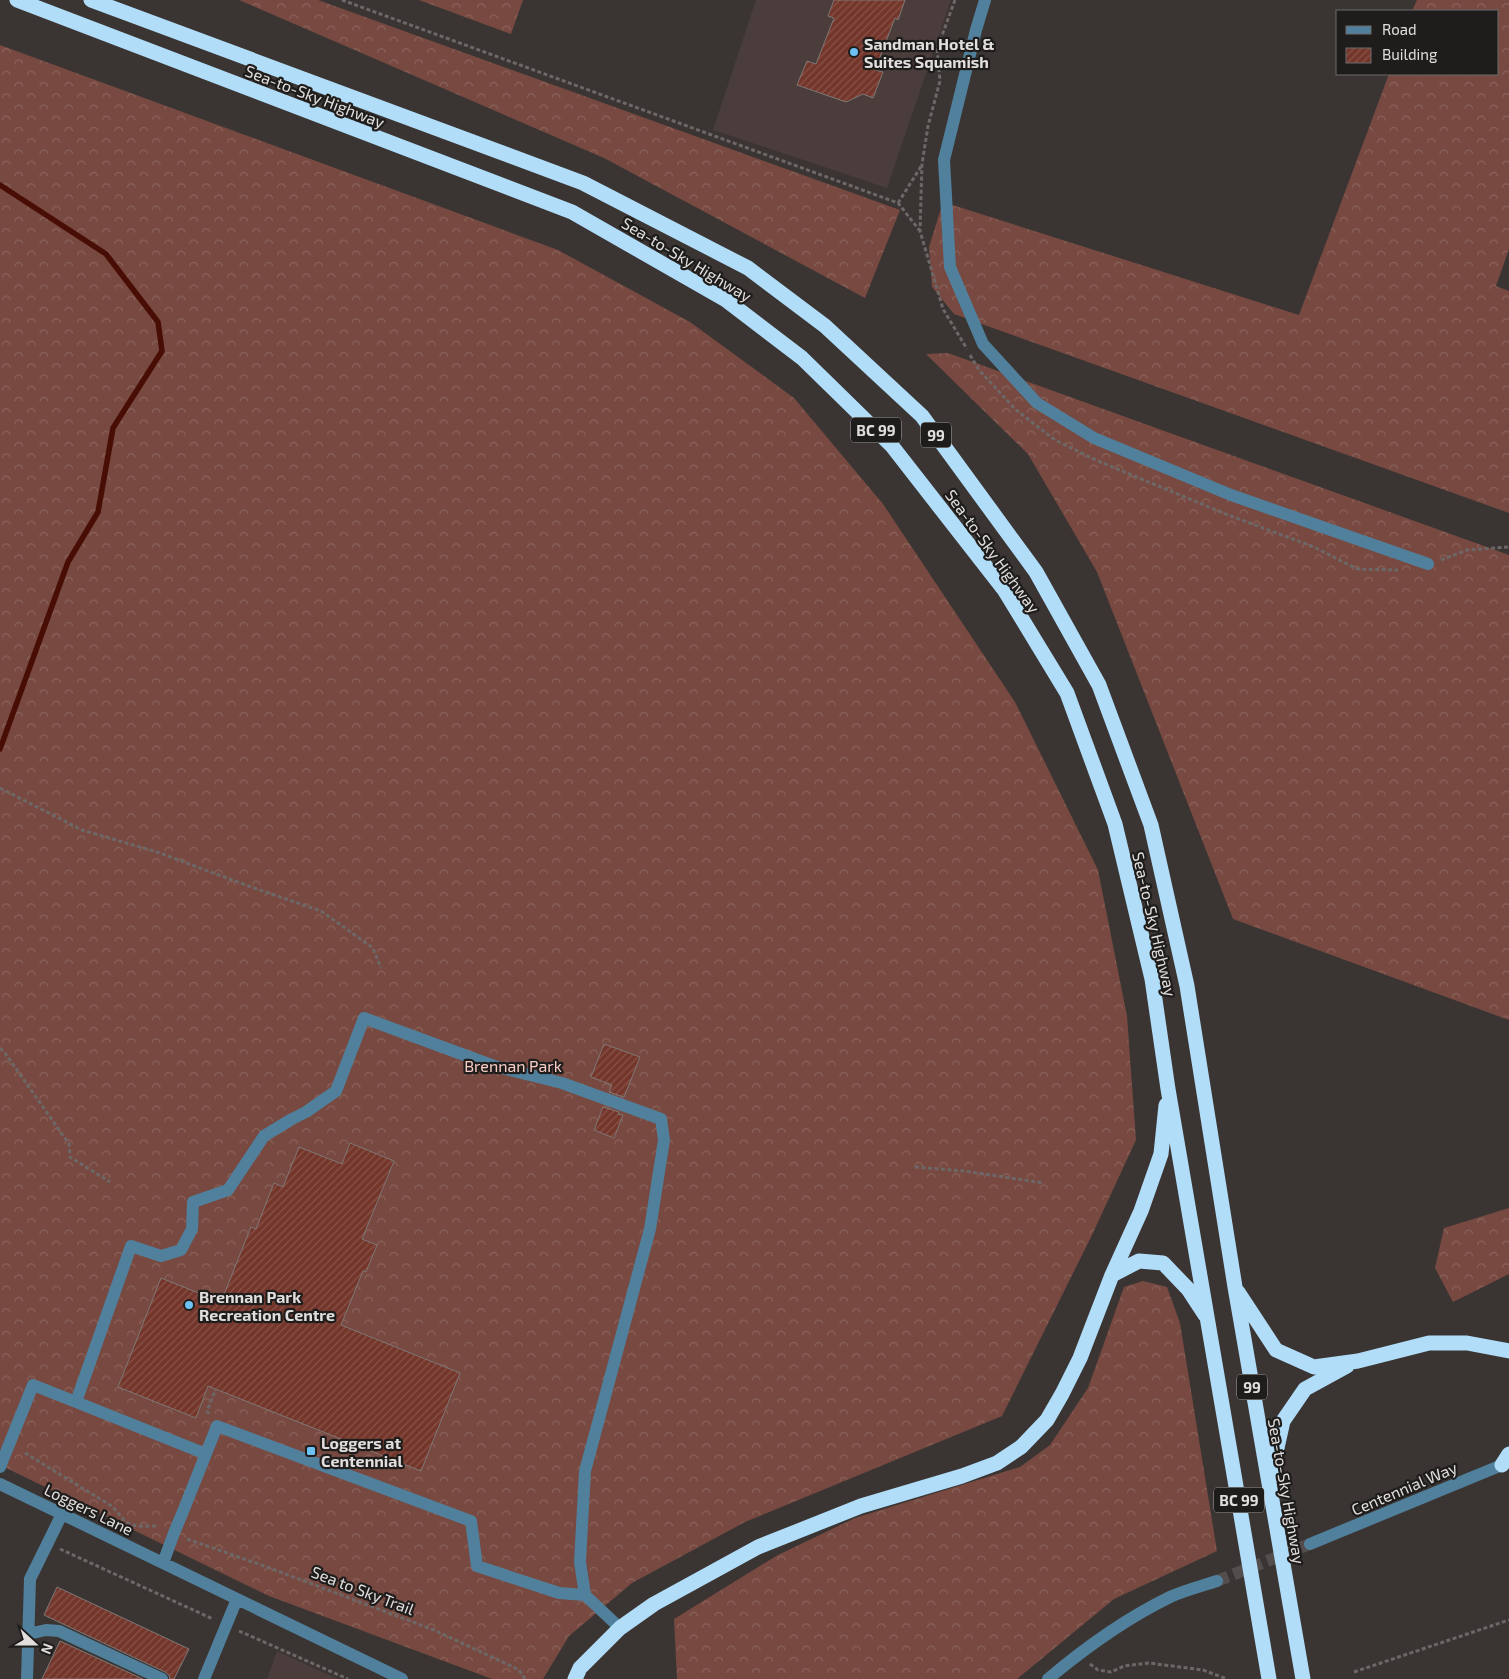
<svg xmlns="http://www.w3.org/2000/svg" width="1509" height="1679" font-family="'Exo 2',sans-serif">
<defs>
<pattern id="forest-crowns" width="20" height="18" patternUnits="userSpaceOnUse" patternTransform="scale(1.25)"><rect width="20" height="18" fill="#774940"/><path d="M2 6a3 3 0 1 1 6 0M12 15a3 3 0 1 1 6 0" fill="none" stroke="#8a635b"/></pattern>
<pattern id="building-hatch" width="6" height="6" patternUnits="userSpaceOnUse" patternTransform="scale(1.25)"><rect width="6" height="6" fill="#74362b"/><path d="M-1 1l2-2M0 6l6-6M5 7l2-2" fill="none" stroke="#885349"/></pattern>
</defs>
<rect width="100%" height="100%" fill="#3a3533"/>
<!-- built -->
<path fill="#4a3d3b" d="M756 0H951L887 188 713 130Z
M277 1651 338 1679H267Z"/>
<!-- forest -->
<path fill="url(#forest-crowns)" d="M239 0H318L900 210 865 298 604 158Z
M419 0H523L511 34Z
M1417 0H1509V249L1496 286 1509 291V513L954 314 932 287 929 247 943 202 1299 315 1389 74H1498V11H1412Z
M0 45 558 250 690 322 794 398 883 504 1015 702 1098 870 1127 1016 1136 1140 1092 1235 1002 1416 745 1522 632 1583 569 1636 543 1679H492L269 1596 0 1465Z
M948 353 1509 555V1020L1233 919 1097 572 1028 454 926 354Z
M1509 1208V1274L1453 1302 1435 1268 1444 1228Z
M1143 1281 1167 1287 1180 1323 1217 1551 1114 1599 1017 1679H677L674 1619 778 1555 855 1518 1020 1467 1050 1445 1088 1388 1124 1287Z"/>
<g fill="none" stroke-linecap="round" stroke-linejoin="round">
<!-- stream -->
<path stroke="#480e05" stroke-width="5.5" d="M0 185 106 254 158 322 162 351 113 428 98 512 68 562 0 749"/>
</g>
<!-- building -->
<path fill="url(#building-hatch)" stroke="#7e7876" d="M834 0H905L898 20 895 18 875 70 883 72 873 98 863 94 846 102 797 85 807 61 816 64 834 18 828 16Z
M604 1044 640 1057 624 1097 609 1092 612 1085 591 1077Z
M603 1107 619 1112 618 1114 623 1115 614 1138 594 1130Z
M350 1143 394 1161 362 1239 377 1245 366 1272 363 1271 341 1325 460 1373 421 1471 208 1386 196 1418 118 1387 161 1278 221 1302 251 1227 256 1229 274 1183 283 1187 299 1147 342 1164Z
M57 1587 189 1649 174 1679H170L169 1675 165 1672 44 1615Z
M60 1641 143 1679H42Z"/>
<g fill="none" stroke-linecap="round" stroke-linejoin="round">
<!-- minor-tunnel -->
<path stroke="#534e4d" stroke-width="12" stroke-dasharray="12 6" stroke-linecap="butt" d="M1217 1581 1310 1544"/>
<!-- path -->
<path stroke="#6d6867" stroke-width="3" stroke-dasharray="4 2.5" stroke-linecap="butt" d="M342 0 898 203 920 231
M955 0 937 49 940 81 928 126 922 164 920 231 943 309 967 349
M898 203 922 165
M970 355 979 370 1015 409 1055 440 1098 461 1223 513 1314 547 1357 569 1398 570
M1441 560 1467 550 1509 547
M0 788 82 830 157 852 254 888 321 911 373 948 381 968
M0 1048 5 1053 69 1144 70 1157 110 1182
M915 1167 964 1171 1044 1183
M209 1414 207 1411 216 1389
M25 1453 110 1505C116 1509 119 1515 124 1520 132 1528 146 1526 156 1526
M187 1539 267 1567 434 1630 507 1664 519 1670 525 1679
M60 1549 213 1619
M239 1631 348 1679
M1090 1664 1098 1670 1111 1672 1124 1666 1149 1663 1203 1670 1227 1679
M1354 1672 1509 1620"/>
<!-- minor -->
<path stroke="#51809c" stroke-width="12" d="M985 0 976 30 944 160 950 267 983 344 1037 403 1094 438 1231 495 1428 564
M76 1402 206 1454
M0 1467 33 1385 76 1402 131 1246 161 1256 181 1250 192 1229 193 1202 228 1190 264 1136 292 1119 306 1112 336 1091 364 1018 494 1066 562 1083 661 1119 664 1140 650 1229 585 1471 580 1562 585 1595 620 1628
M0 1484 402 1679
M1310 1544 1502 1465 1509 1460
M163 1563 174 1533 184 1509 217 1426 471 1521 477 1566 559 1593 585 1595
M28 1634 46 1630 59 1631 162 1679
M27 1679 30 1579 62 1514
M204 1679 237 1599
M1048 1679C1086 1647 1125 1619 1170 1597 1185 1590 1202 1586 1217 1581"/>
<!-- highway -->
<path stroke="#b1ddf9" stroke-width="15" d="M17 0 572 212 726 300 802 358 892 446 1005 591 1067 693 1115 824 1152 979 1168 1089 1269 1679
M91 0 583 183 748 268 825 326 922 416 1036 572 1099 685 1151 825 1187 986 1235 1287 1303 1679
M1112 1275 1139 1261 1163 1263 1188 1289 1205 1315
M1238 1292 1276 1350 1314 1367 1358 1361 1429 1343H1467L1509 1351
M1502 1465 1509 1454
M1270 1479 1283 1421 1305 1389 1347 1366
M575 1679 580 1668 620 1628 654 1604 758 1547 861 1506 962 1476 997 1463 1021 1447 1047 1420 1062 1394 1080 1358 1112 1275 1141 1211 1161 1154 1166 1105"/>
</g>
<!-- markers -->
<g fill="#6ec2f3" stroke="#1f1d1c" stroke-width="2">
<circle cx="854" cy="52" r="5"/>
<circle cx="189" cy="1305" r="5"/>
<rect x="306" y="1446" width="10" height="10" rx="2.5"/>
</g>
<g text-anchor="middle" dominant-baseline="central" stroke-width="4.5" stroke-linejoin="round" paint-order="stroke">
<!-- shield labels -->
<g fill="#1f1d1c" stroke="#a8a4a4" stroke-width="1">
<rect x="851" y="417.5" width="50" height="25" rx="4"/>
<rect x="921" y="422.5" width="30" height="25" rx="4"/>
<rect x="1237" y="1374.5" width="30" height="25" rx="4"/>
<rect x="1214" y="1487.5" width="50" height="25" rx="4"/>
</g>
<g font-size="15" font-weight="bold" fill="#e2dede">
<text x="876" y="430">BC 99</text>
<text x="936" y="435">99</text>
<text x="1252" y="1387">99</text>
<text x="1239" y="1500">BC 99</text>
</g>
<!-- poi labels -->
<g font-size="16" font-weight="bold" fill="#e2dede" stroke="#1f1d1c" text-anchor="start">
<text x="864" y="43">Sandman Hotel &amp;<tspan x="864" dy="18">Suites Squamish</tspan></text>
<text x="199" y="1296">Brennan Park<tspan x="199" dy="18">Recreation Centre</tspan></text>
<text x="321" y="1442">Loggers at<tspan x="321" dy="18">Centennial</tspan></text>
</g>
<!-- street labels -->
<g font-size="16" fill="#e2dede" stroke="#1f1d1c">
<text transform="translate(315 96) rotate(21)">Sea-to-Sky Highway</text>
<text transform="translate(687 259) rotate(31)">Sea-to-Sky Highway</text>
<text transform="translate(993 551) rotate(54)">Sea-to-Sky Highway</text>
<text transform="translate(1155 924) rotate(77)">Sea-to-Sky Highway</text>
<text transform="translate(1404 1488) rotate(-23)">Centennial Way</text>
<text transform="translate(1287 1491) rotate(80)">Sea-to-Sky Highway</text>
<text transform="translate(89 1509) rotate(26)">Loggers Lane</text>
<text transform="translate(363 1590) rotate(21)">Sea to Sky Trail</text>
</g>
<!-- park labels -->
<g font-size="16" fill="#f7cec5" stroke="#1f1d1c">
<text x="513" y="1065">Brennan Park</text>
</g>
</g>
<!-- legend -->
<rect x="1336" y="10" width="162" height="65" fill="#1f1d1c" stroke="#6d6a6a"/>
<rect x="1346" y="26" width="25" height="8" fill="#51809c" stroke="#6d6a6a"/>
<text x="1382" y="35" font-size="15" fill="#e2dede">Road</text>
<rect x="1346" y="48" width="25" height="15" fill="url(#building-hatch)" stroke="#6d6a6a"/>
<text x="1382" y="60" font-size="15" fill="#e2dede">Building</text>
<!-- north arrow -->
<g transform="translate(35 1644) rotate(111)" stroke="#1f1d1c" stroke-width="4" paint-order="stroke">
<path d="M0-4L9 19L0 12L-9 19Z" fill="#e2dede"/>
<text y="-8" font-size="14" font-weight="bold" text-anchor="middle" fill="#e2dede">N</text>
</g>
</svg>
